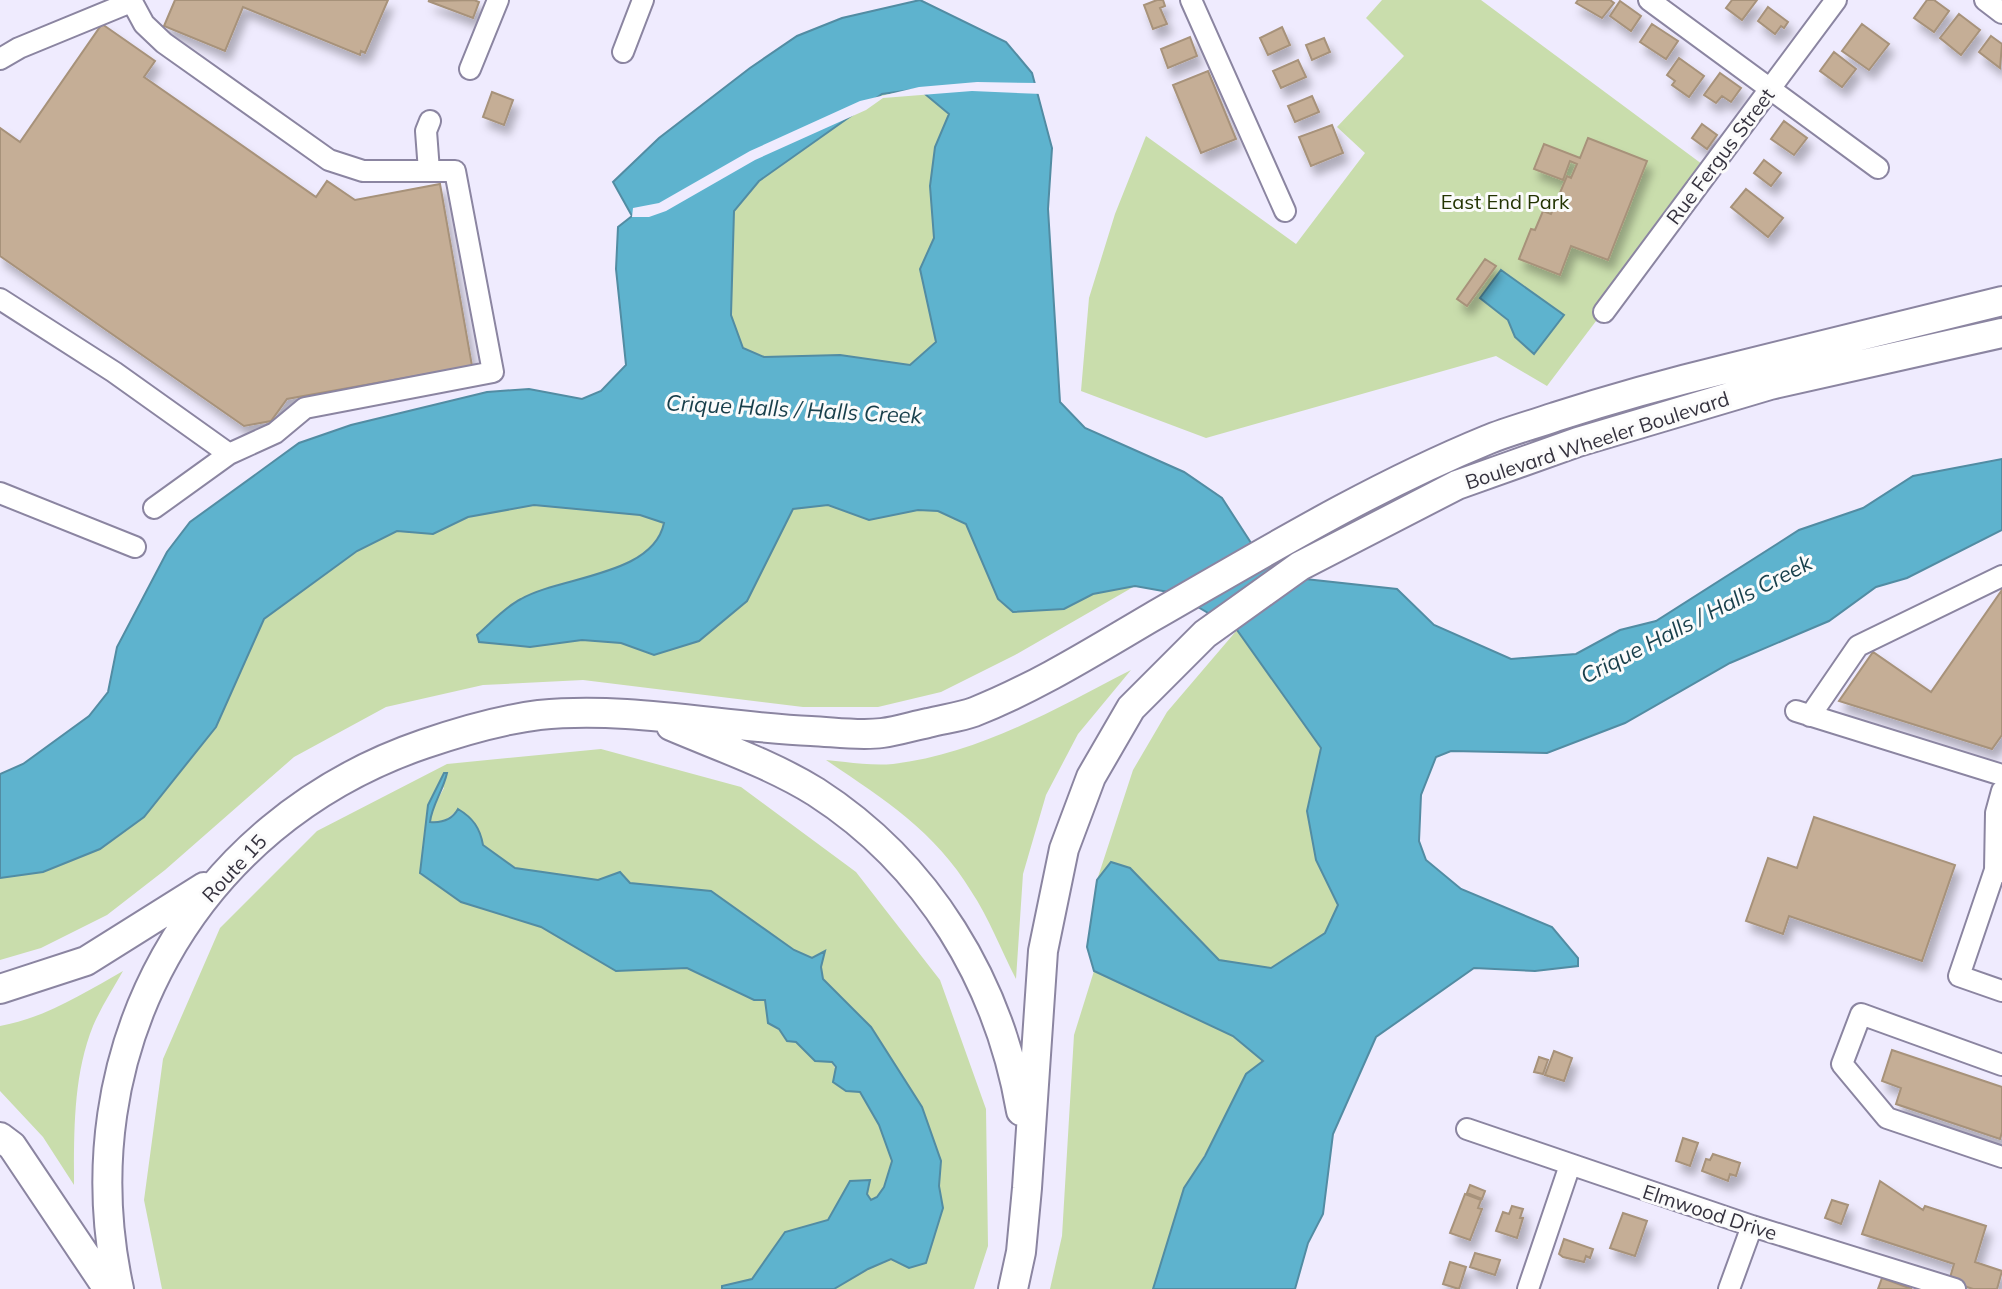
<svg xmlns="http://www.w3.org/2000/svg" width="2002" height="1289" font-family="Mulish,sans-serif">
<defs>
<filter id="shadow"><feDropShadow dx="5" dy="9" stdDeviation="4" flood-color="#0004"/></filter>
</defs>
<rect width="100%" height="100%" fill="#efebfe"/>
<!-- green -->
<path fill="#c9ddac" d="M1382 0H1481L1710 170 1547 386 1496 356 1206 438 1081 391 1089 298 1115 214 1146 136 1296 244 1365 153 1337 127 1404 56 1366 18Z
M919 89 949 114 935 147 930 186 934 238 920 269 936 342 910 365 840 355 764 357 743 348 731 315 734 211 759 181 882 94Z
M534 505 640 515 664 523C648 578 566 574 523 598 509 606 491 630 479 642L530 647 582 640 621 643 654 654 747 601 793 509 828 505 869 520 918 510 938 511 966 524 998 599 1063 609 1093 594 1135 586 1015 655 941 692 878 707H803L583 680 483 685 386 707 294 757 165 870 107 915 41 948 0 960V878L43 872 100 849 144 817 216 727 264 619 357 551 397 531 433 534 468 517Z
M1237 630 1321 748 1307 811 1316 860 1338 905 1325 933 1271 968 1219 960 1130 868 1112 862 1097 880 1133 770 1167 712Z
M1131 670 1078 734 1046 795 1023 874 1016 979C1001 950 989 918 971 891 935 831 882 798 826 760 847 762 871 766 893 764 979 754 1055 709 1131 670Z
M601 749 741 787 856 872 940 980 986 1109 988 1246 974 1289H834L868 1269 891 1259 909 1268 943 1207 939 1186 941 1161 871 1027 823 979 821 967 824 952 812 958 794 950 711 891 630 883 620 872 598 880 515 868 483 845C480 828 473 818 458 810L443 822 430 823 432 810 444 788 440 784 428 805 420 874 461 902 541 927 616 971 687 968 754 1000H765L768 1023 779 1029 787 1041 796 1042 815 1061 832 1062 846 1091 860 1092 879 1125 892 1161 884 1187 877 1197 871 1200 850 1182 828 1220 785 1232 752 1279 722 1286V1289H162L144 1200 163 1059 220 928 317 831 447 764Z
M123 971C113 989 101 1007 93 1026 73 1076 74 1132 74 1185L43 1137 0 1091V1026C45 1018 84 993 123 971Z
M1094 971 1233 1036 1263 1061 1184 1188 1153 1289H1050L1062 1236 1074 1035Z"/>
<!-- water -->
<path fill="#5eb3ce" stroke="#528ca3" stroke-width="2" fill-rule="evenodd" d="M920 0 1006 42 1032 73 1052 148 1048 209 1060 402 1085 428 1184 472 1222 498 1266 566 1296 578 1397 589 1434 625 1511 659 1576 654 1620 630 1656 621 1799 530 1863 508 1913 476 2002 459V530L1907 578 1876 587 1829 621 1730 663 1625 723 1547 753 1451 751 1436 757 1421 795 1419 841 1426 860 1461 889 1552 927 1578 958V966L1535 971 1474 968 1376 1037 1333 1134 1323 1214 1308 1243 1295 1289H1153L1184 1188 1205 1156 1246 1074 1263 1061 1233 1036 1094 971 1087 947 1097 880 1111 862 1130 868 1219 960 1271 968 1325 933 1338 905 1316 860 1307 811 1321 748 1237 630 1174 593 1135 586 1093 594 1064 609 1013 612 998 599 966 524 938 511 918 510 869 520 828 505 793 509 747 601 699 641 654 655 621 643 582 640 530 647 479 642 477 635C491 623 505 607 521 599 561 576 653 576 664 523L640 515 534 505 468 517 433 534 397 531 357 551 264 619 216 727 144 817 100 849 43 872 0 878V774L23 764 89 716 108 692 117 647 167 552 190 522 299 443 351 425 487 392 529 389 582 399 601 391 626 365 616 269 618 227 632 216 613 182 659 138 750 68 797 36 842 18ZM919 89 949 114 935 147 930 186 934 238 920 269 936 342 910 365 840 355 764 357 743 348 731 315 734 211 759 181 882 94Z
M1501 270 1564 315 1534 354 1515 337 1508 320 1480 298Z
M444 773H447C443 791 432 805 430 822 442 823 452 820 458 809 473 818 480 828 483 845L515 868 598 880 620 872 630 883 711 891 794 950 812 958 825 951 821 967 823 979 871 1027 922 1107 941 1161 939 1186 943 1208 926 1263 909 1268 891 1259 868 1269 834 1289H722V1286L752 1279 785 1232 828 1220 850 1181 870 1180 867 1194 871 1200 877 1197 884 1187 892 1161 879 1125 860 1092 846 1091 833 1082 836 1067 832 1062 815 1061 796 1042 787 1041 779 1029 768 1023 765 1000H754L687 968 616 971 541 927 461 902 420 873 428 805Z"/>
<!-- pier -->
<path fill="#efebfe" d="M977 82 1039 83 1042 94 972 91 883 98 866 110 755 160 666 211 649 217H632L633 208 659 203 750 151 860 101 919 87Z"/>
<!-- building -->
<path fill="#c5ae96" stroke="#a7927a" stroke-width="2" filter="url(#shadow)" d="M175 0H388L365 53 361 51 360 55 243 7 225 51 164 26Z
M474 0 479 2 473 18 428 1Z
M1157 0H1163L1165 6 1160 8 1167 24 1153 29 1144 5Z
M1578 0H1610L1614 3 1602 18 1576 3Z
M1732 0H1757L1742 20 1726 8Z
M1927 0H1934L1949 11 1934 32 1914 18Z
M1620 1 1641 16 1631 31 1610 16Z
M1768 7 1788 22 1784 28 1781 26 1775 34 1758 21Z
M1959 14 1980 30 1961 55 1940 38Z
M102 24 155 61 144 77 316 197 327 181 355 200 440 184 472 366 287 399 271 421 244 426 0 256V128L20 142Z
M1652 24 1678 41 1666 59 1640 42Z
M1862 24 1889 44 1869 70 1842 51Z
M1282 27 1290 45 1268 55 1260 38Z
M1991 36 2002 44 2000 68 1979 52Z
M1190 37 1197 56 1168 68 1161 49Z
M1324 38 1330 52 1312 60 1306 45Z
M1834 52 1856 69 1842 87 1820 71Z
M1679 58 1704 76 1689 97 1672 85 1675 81 1667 75Z
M1298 60 1306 77 1281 88 1273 71Z
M1208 71 1236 139 1201 153 1173 85Z
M1720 73 1741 88 1731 102 1722 96 1716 103 1704 95Z
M492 92 513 100 504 125 483 117Z
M1312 96 1319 112 1295 122 1288 106Z
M1784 121 1807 138 1794 155 1771 139Z
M1702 124 1717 135 1707 149 1692 138Z
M1332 125 1343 153 1311 166 1299 137Z
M1588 138 1647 161 1608 260 1571 246 1560 275 1519 259 1531 229 1535 230 1543 211 1551 214 1567 176 1571 178 1577 164 1570 161 1563 180 1534 169 1544 144 1580 158Z
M1764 160 1781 173 1771 186 1754 173Z
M1746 189 1783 218 1768 237 1731 207Z
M1485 259 1496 266 1467 306 1457 299Z
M2002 590V735L1992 749 1839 701 1873 652 1931 692Z
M1814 817 1955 865 1922 961 1789 916 1783 934 1746 921 1768 858 1797 868Z
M1892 1050 2002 1087V1132L2000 1139 1896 1104 1901 1088 1882 1081Z
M1554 1051 1572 1058 1564 1081 1545 1075Z
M1539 1057 1548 1060 1543 1074 1534 1072Z
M1683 1138 1698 1143 1690 1166 1676 1161Z
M1713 1154 1740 1163 1736 1176 1730 1174 1728 1181 1702 1171 1706 1159 1710 1160Z
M1880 1181 1923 1210 1925 1206 1986 1226 1975 1262 2002 1271 1997 1289H1973L1949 1281 1954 1264 1862 1234Z
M1470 1185 1485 1191 1482 1199 1467 1193Z
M1465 1194 1481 1200 1478 1208 1482 1209 1470 1240 1450 1233Z
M1832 1200 1848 1205 1841 1224 1825 1218Z
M1512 1206 1523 1209 1520 1218H1523L1517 1238 1496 1231 1503 1212 1509 1214Z
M1623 1213 1647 1221 1635 1256 1610 1248Z
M1564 1239 1593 1249 1590 1258 1586 1256 1584 1262 1563 1257 1559 1254Z
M1475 1253 1500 1260 1495 1275 1470 1267Z
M1450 1262 1466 1267 1459 1289 1443 1284Z
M1882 1278 1912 1289H1878Z"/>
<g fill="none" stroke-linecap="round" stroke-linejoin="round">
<!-- minor casing -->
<g stroke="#8b85a1" stroke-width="24">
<path id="minor" d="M131 0 144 24 164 43 329 160 363 171H429
M1191 0 1285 211
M1649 0 1878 168
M1985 0 2002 13
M623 52 643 0
M0 59 19 48 131 2
M470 69 498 0
M0 299 114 372 229 454
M1604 312 1836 0
M0 493 135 547
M154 508 229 454 275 433 305 408 493 372 455 171H429L426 131 430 121
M1796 711 2002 775
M1810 716 1858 646 2002 576
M1995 870 1996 813 2002 791
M2002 872 1995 870 1959 976 2002 991
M2002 1065 1861 1014 1842 1064 1887 1118 2002 1157
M1467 1129 1752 1226 1955 1289
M1528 1289 1570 1165
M1729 1289 1752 1226"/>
</g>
<!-- highway casing -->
<g stroke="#8b85a1" stroke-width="32">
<path id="highway" d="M671 726C720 747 771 764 816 792 928 864 999 982 1021 1111
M0 989 86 961 204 887
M0 1137 12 1146 108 1289
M119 1289C67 1051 193 823 424 744 462 731 499 720 539 715 630 706 721 727 811 731 834 732 859 736 882 733 898 731 913 726 928 723 944 719 960 717 974 712 1037 687 1094 651 1152 617 1262 554 1370 488 1487 440 1509 431 1532 425 1555 417 1611 399 1668 383 1726 369 1818 347 1910 324 2002 301
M1013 1289 1021 1252 1027 1188 1043 951 1064 849 1091 777 1131 708 1205 634 1300 566 1457 485 1578 442 1770 385 2002 333"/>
</g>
<!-- minor -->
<use href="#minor" stroke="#fff" stroke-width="20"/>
<!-- highway -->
<use href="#highway" stroke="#fff" stroke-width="28"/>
</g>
<g text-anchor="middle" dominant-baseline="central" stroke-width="6" stroke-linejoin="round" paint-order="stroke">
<!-- street labels -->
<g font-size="20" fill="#35323e" stroke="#fbfbfb">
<text transform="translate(1720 156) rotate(-53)">Rue Fergus Street</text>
<text transform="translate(1597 440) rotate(-18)">Boulevard Wheeler Boulevard</text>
<text transform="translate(234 868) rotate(-47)">Route 15</text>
<text transform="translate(1710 1212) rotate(18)">Elmwood Drive</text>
</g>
<!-- park labels -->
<g font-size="20" fill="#233302" stroke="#fbfbfb">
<text x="1505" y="201">East End Park</text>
</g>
<!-- water labels -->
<g font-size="22" font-style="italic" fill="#183f4b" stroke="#fbfbfb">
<text transform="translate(794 409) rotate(3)">Crique Halls / Halls Creek</text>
<text transform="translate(1696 619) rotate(-27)">Crique Halls / Halls Creek</text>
</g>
</g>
</svg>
